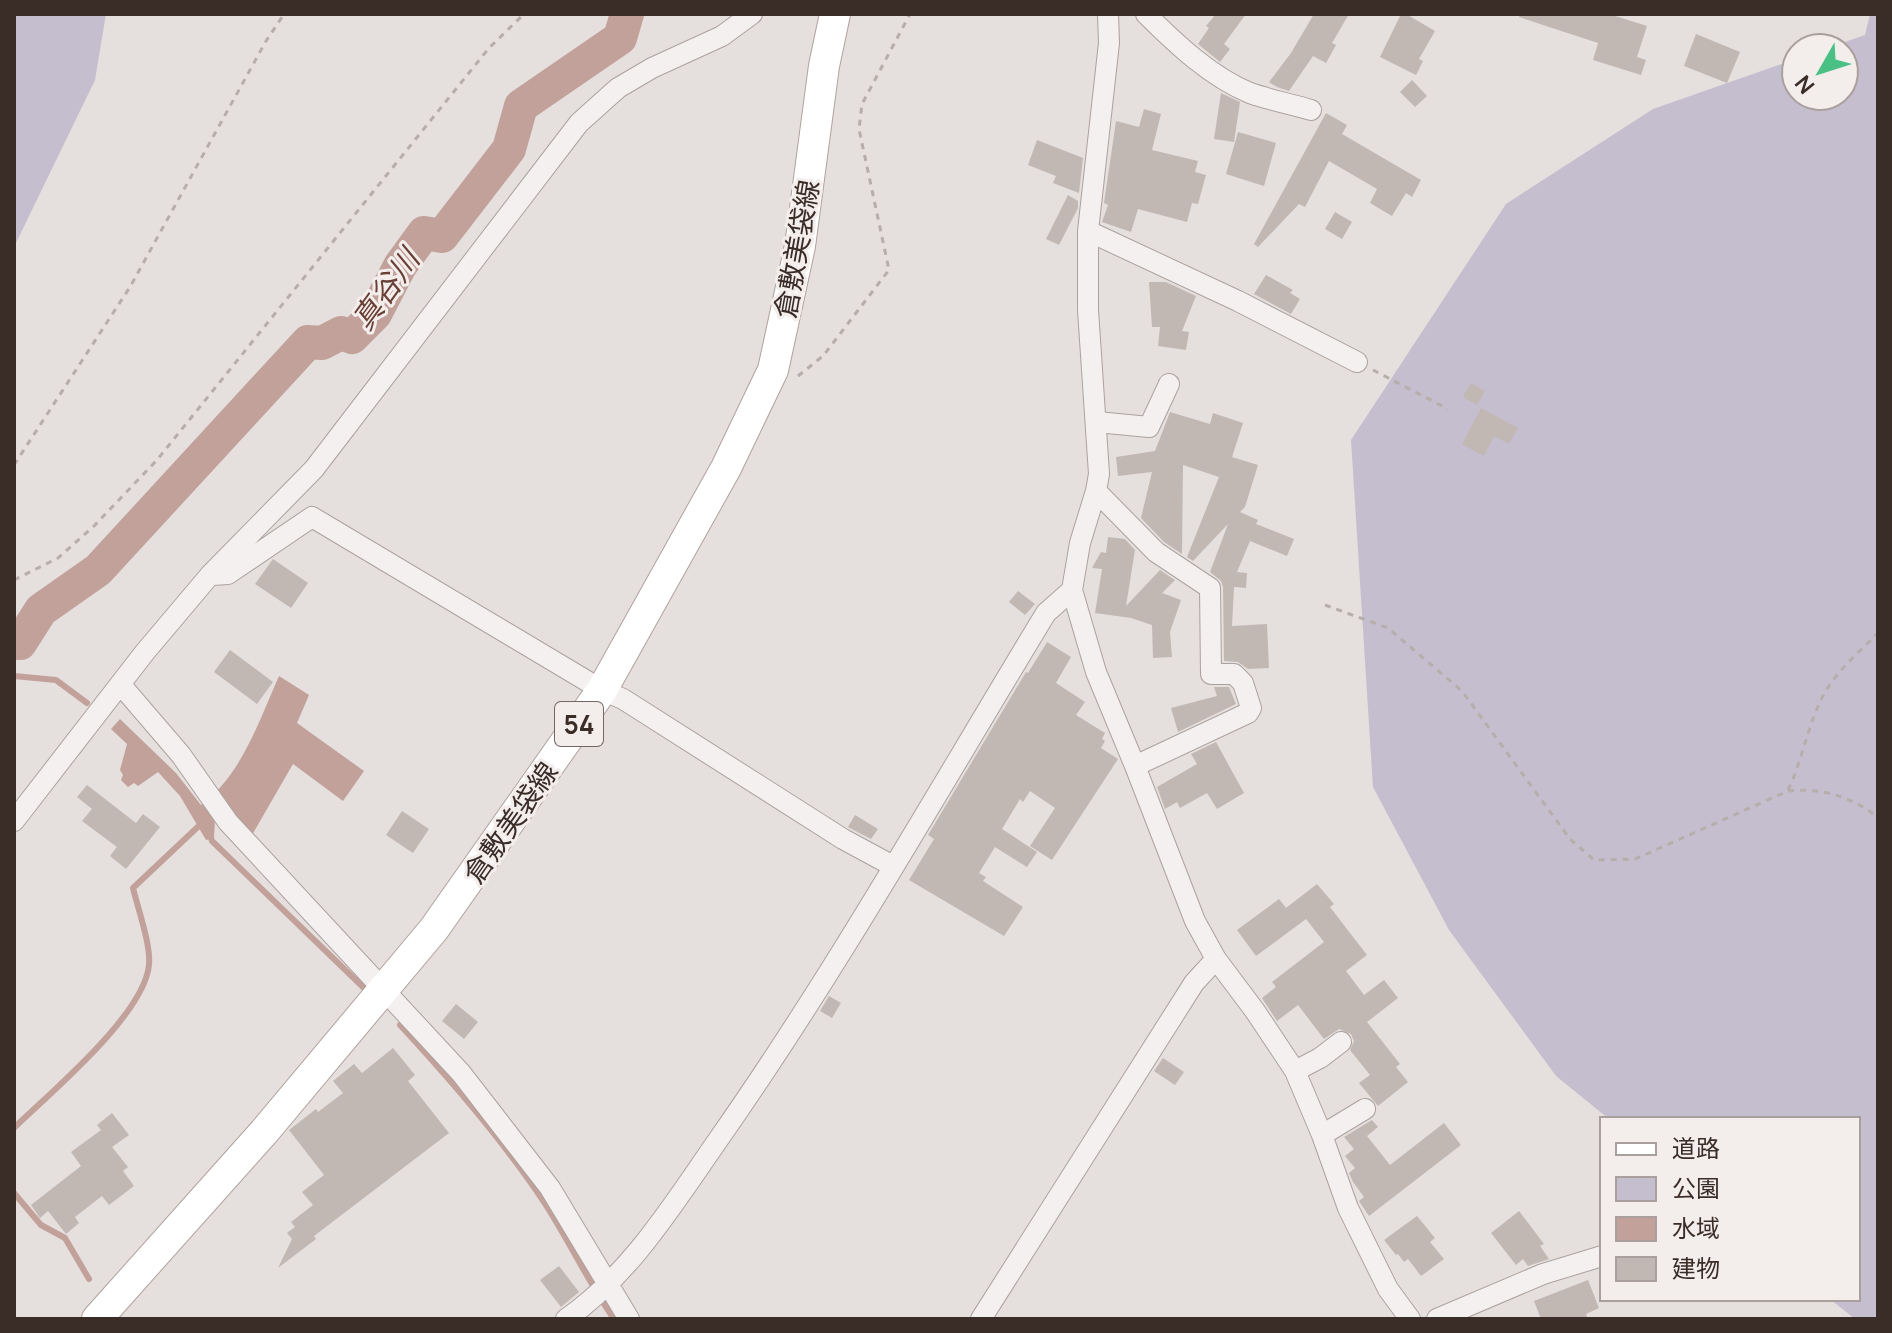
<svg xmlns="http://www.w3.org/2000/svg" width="1892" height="1333" font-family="Manrope,'Noto Sans JP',sans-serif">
<rect width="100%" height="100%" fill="#e5dfdd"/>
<!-- green -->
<path fill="#c5bece" d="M14 14H106L95 80 14 247Z
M1870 14H1878V1319H1855L1830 1299H1858V1119H1609L1556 1076 1449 930 1373 787 1351 440 1506 204 1653 109 1796 59V96H1844V48H1828L1865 35Z"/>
<!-- water -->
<path fill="#c2a19a" d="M279 676 309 695 297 723 364 771 343 801 293 764 252 835 215 819 214 838 206 840 180 796 158 772 138 786 134 783 128 787 121 780 123 775 120 770 127 744 111 729 120 719 176 773 201 805C241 776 259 721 279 676Z"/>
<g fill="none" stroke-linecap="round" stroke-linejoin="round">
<!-- stream -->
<path stroke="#c2a19a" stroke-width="6" d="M14 676 56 680 87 703
M209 832 212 841 366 990
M400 1025C451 1080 502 1139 544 1202 569 1240 588 1282 614 1319
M14 1128C51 1092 144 1015 149 965 151 945 138 909 133 888L203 822
M14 1193 41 1225 65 1238 89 1279"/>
<!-- river -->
<path stroke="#c2a19a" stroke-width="34" d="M14 643H20L41 610 98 570 308 342 322 343 341 333 352 337 375 314 400 266 424 233 442 236 509 149 521 106 620 38 627 14"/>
</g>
<!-- building -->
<path fill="#c1b8b4" d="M1216 14H1246L1224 44 1230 49 1220 62 1198 44 1209 28 1206 26Z
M1314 14H1349L1332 43 1336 45 1326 63 1313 56 1289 91 1277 87 1269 82 1291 53Z
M1401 14H1406L1435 31 1419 59 1423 61 1416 75 1380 57Z
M1520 14H1609L1647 26 1637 57 1646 60 1641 75 1593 60 1598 43 1519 17Z
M1696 34 1740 52 1727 83 1684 66Z
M1412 80 1427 96 1415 107 1400 92Z
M1221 93 1240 102 1234 142 1214 139Z
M1144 109 1161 114 1152 150 1198 161 1195 172 1206 175 1198 204 1192 203 1187 222 1138 209 1131 232 1102 222 1108 205 1104 203 1116 121 1139 127Z
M1326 113 1347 125 1342 134 1421 180 1412 197 1406 193 1392 216 1370 203 1377 189 1329 161 1305 207 1299 204 1258 247 1254 244Z
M1238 132 1276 143 1264 186 1226 174Z
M1037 140 1083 158 1079 193 1053 183 1056 176 1028 165Z
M1068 195 1078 201V208L1059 245 1046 239Z
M1335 212 1352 222 1342 239 1325 229Z
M1266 275 1293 290 1290 293 1300 299 1291 314 1254 294Z
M1149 282H1166L1196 296 1182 331 1189 332 1186 350 1158 346 1160 327H1152Z
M1471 383 1485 391 1477 405 1463 397Z
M1481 408 1518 428 1509 444 1494 436 1484 456 1462 444Z
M1170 412 1210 424 1213 413 1243 423 1232 457 1258 465 1245 507 1240 512 1258 520 1256 524 1294 539 1287 556 1250 541 1237 572 1247 573 1246 588 1234 587 1232 626 1267 624 1269 668 1248 669 1238 662 1224 661 1223 587 1221 581 1210 572 1228 524 1193 561 1187 557 1219 477 1183 465 1182 554 1164 542 1141 518 1152 472 1118 476 1116 457 1155 451Z
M1108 537 1125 539 1135 550 1126 606 1160 570 1175 580 1162 593 1181 600 1170 632 1172 657 1153 658 1152 625 1131 618 1095 613 1102 569 1092 568 1101 552 1106 553Z
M273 559 308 583 291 608 255 584Z
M1018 591 1035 604 1025 615 1009 602Z
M1047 642 1071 657 1056 683 1085 702 1076 715 1105 733 1102 739 1105 741 1101 748 1118 759 1052 860 1030 846 1055 808 1030 791 1023 802 1020 799 1002 829 1037 852 1027 867 995 847 979 873 986 877 983 881 1023 907 1004 936 909 880 934 839 928 835 1026 672 1028 673Z
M230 650 273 682 257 704 214 672Z
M1214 687H1229L1236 704 1178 732 1171 708 1217 696Z
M1216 742 1244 793 1217 809 1207 793 1180 808 1177 802 1165 809 1157 787 1197 764 1191 754Z
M87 785 136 823 143 814 160 827 126 869 110 856 117 847 82 821 92 809 77 797Z
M402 811 429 829 413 853 386 835Z
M855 815 878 829 871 839 848 827Z
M1317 884 1334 904 1330 907 1367 955 1346 971 1364 995 1384 980 1398 998 1367 1022 1400 1064 1396 1067 1408 1082 1378 1106 1359 1083 1370 1075 1350 1050 1354 1041 1351 1034 1339 1029 1324 1039 1298 1005 1277 1021 1262 998 1276 987 1272 982 1324 942 1306 919 1256 956 1237 930 1279 899 1286 908Z
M829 996 841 1003 832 1018 820 1011Z
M456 1004 478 1022 464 1039 442 1021Z
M393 1048 415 1075 408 1081 449 1133 314 1236 316 1239 278 1268 292 1239 287 1233 295 1227 291 1222 313 1205 302 1192 324 1175 289 1130 316 1109 318 1112 343 1093 333 1081 354 1064 362 1073Z
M1163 1058 1184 1072 1175 1085 1154 1071Z
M112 1113 129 1135 112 1147 128 1167 123 1171 134 1186 109 1205 102 1196 75 1217 79 1223 66 1234 48 1211 40 1218 31 1205 81 1166 71 1152 101 1130 97 1125Z
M1372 1120 1378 1127 1367 1136 1390 1165 1444 1123 1461 1145 1369 1216 1359 1201 1364 1197 1353 1182 1349 1173 1355 1168 1345 1156 1354 1149 1344 1137Z
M1519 1211 1544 1244 1540 1246 1549 1259 1528 1266 1523 1259 1516 1265 1491 1233Z
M1417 1216 1435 1238 1430 1242 1444 1259 1421 1276 1408 1259 1404 1262 1398 1254 1396 1255 1384 1240Z
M559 1266 579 1292 561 1307 540 1280Z
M1588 1280 1599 1308 1586 1314 1588 1319H1541L1534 1301Z"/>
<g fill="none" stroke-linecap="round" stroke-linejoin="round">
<!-- street casing -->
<g stroke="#aba29f" stroke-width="22">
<path id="street" d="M1108 14 1109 43 1088 231V310L1099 474 1096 491 1080 543 1072 590 1096 672 1135 766 1195 921 1216 959 1255 1011 1295 1071 1322 1135 1348 1208 1388 1289 1410 1319
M1146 14C1176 44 1211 77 1250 93 1270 100 1291 104 1311 110
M1088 231 1238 301 1357 362
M1097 422 1149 427 1169 384
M1096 491 1156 552 1210 588 1211 674H1234L1243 683 1251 708 1248 713 1135 766
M212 575 228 574 312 517 602 690 623 699 843 839 893 866
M121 685 181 755 228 822 461 1073 550 1188 629 1319
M14 821 145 652 210 575 314 469 579 123 618 88 652 68 722 36 752 14
M1295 1071 1320 1058 1341 1042
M1322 1135 1365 1109
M566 1319C630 1275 674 1203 718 1140 837 970 939 789 1046 613L1072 590
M981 1319 1194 983 1216 959
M1437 1319 1543 1274 1602 1256"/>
</g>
<!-- primary casing -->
<g stroke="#b0a29d" stroke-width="32">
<path id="primary" d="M97 1319 264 1132 434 929 602 690 726 468 773 370 800 246 824 66 835 14"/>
</g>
<!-- path -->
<path stroke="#b5aeab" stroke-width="3" stroke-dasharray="6 6" stroke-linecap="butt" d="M1373 370 1448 409
M798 376 823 356 889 270 859 129 862 104 910 14
M14 465 130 287 266 41 284 14
M14 580 58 558 94 526 157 460 489 48 524 14
M1325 605 1388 628 1462 691 1570 839 1594 860 1635 859 1788 791C1818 787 1855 797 1878 818
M1788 790C1802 761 1807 728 1821 700 1834 673 1857 654 1878 633"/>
<!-- street -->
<use href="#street" stroke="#f4f0ef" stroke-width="20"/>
<!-- primary -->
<use href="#primary" stroke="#fff" stroke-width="30"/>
</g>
<g text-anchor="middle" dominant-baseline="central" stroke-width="6" stroke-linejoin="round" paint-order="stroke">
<!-- shield labels -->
<rect fill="#f3edec" stroke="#726763" stroke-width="2" x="555" y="702" width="48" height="44" rx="6"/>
<g font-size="26" font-weight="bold" fill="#3a2d28">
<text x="579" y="724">54</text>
</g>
<!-- street labels -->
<g font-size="28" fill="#3a2d28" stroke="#f3edec">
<text transform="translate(796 249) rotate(-80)">倉敷美袋線</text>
<text transform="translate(510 822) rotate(-55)">倉敷美袋線</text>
</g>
<!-- water labels -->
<g font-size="30" font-style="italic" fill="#6a4036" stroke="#f3edec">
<text transform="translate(385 289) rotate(-54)">真谷川</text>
</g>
</g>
<!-- border -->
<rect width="1892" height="1333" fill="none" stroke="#3a2d28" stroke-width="32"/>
<!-- legend -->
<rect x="1600" y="1117" width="260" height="184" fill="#f3edec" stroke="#a9a09e" stroke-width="2"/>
<rect x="1616" y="1143" width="40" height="12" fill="#ffffff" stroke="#a9a09e" stroke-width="2"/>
<text x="1672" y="1157" font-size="24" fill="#3a2d28">道路</text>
<rect x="1616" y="1177" width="40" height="24" fill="#c5bece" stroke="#a9a09e" stroke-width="2"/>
<text x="1672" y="1197" font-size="24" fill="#3a2d28">公園</text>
<rect x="1616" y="1217" width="40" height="24" fill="#c2a19a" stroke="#a9a09e" stroke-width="2"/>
<text x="1672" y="1237" font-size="24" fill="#3a2d28">水域</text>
<rect x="1616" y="1257" width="40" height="24" fill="#c1b8b4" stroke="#a9a09e" stroke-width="2"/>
<text x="1672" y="1277" font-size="24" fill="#3a2d28">建物</text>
<!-- north arrow -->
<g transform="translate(1820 72) rotate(231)"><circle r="38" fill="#f3edec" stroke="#a9a09e" stroke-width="2"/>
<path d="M0-6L14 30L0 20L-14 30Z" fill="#4bc085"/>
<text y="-12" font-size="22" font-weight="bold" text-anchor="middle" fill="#3a2d28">N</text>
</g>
</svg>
